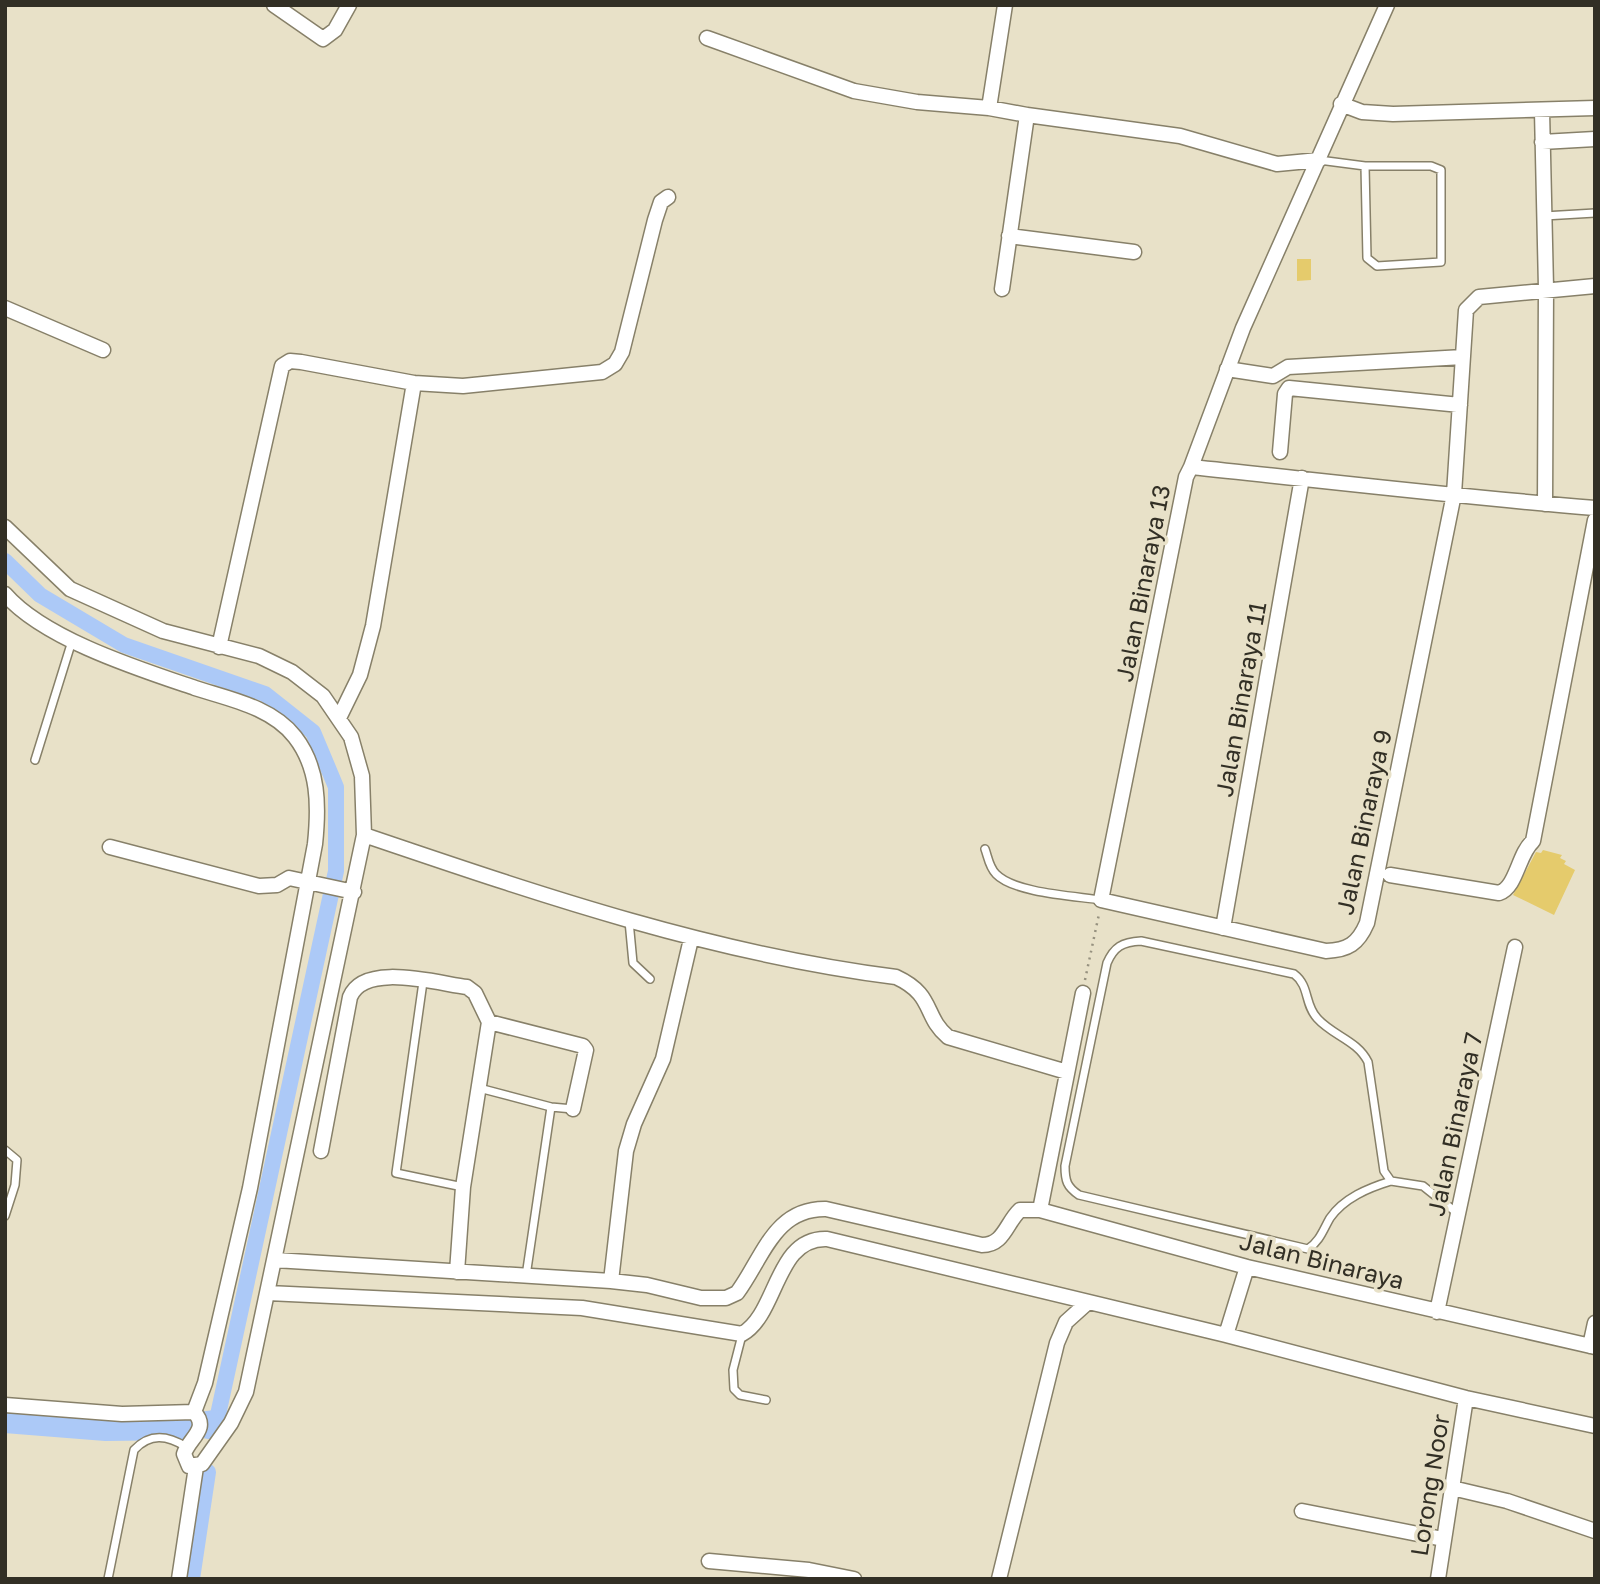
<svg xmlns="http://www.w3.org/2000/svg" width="1600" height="1584" font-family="'Golos Text',sans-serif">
<rect width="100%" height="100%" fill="#e8e1c8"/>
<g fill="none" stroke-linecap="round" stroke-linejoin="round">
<!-- canal -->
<path stroke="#acc9f7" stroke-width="16" d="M5 561 40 595 124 645 265 694 313 732 336 787V871L216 1424
M192 1579 208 1472"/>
<!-- river -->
<path stroke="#acc9f7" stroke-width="28" d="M5 1419 106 1427 187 1426
M208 1425 216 1424"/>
</g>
<!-- building -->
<path fill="#e5cb6c" d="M1297 259H1311V280L1297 281Z
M1543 850 1562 855 1560 858 1566 861 1564 864 1575 870 1554 915 1513 895 1536 852 1541 853Z"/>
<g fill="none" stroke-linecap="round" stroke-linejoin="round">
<!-- lane casing -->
<g stroke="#878069" stroke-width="10">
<path id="lane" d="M1319 160 1365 166H1431L1441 170V262L1377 266 1367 258 1365 166
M1544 216 1595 213
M35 760 72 641
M985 849C988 857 989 867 996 874 1014 893 1075 896 1101 900
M629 921 633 963 650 979
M423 982 396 1173 463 1187
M479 1088 551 1107 573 1109
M5 1150 17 1160 15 1185 5 1216
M1391 1181C1368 1188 1344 1198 1330 1218 1323 1230 1320 1241 1308 1249L1079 1195C1067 1187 1065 1181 1065 1166L1107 963C1114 947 1122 942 1141 941L1294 974C1310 986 1304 1004 1317 1018 1333 1036 1357 1040 1368 1062L1384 1171 1391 1181 1423 1186 1457 1213
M526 1276 551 1107
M742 1335 733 1370 734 1389 740 1395 766 1400
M108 1579 134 1450C150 1433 167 1435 186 1447"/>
</g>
<!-- street casing -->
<g stroke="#878069" stroke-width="17">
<path id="street" d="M274 5 323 39 335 30 349 5
M1005 5 989 108 1027 115
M707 38 854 91 917 102 989 108
M1341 104 1362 112 1393 114 1595 108
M1542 111 1546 288 1545 504
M1542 142 1595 139
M1009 236 1134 252
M1595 286 1479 297 1466 310 1454 494 1367 923C1358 944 1348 950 1326 951L1101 900 1186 477 1191 467C1326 481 1460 497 1595 508
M1002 289 1027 115 1180 136 1277 164 1319 160
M5 308 103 350
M1227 369 1273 376 1288 367 1463 357
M1280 452 1285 394 1289 388 1460 405
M1191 467 1243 328 1387 5
M5 527 70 589 163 631 259 656 292 672 323 696 351 737 362 776 364 835 246 1392 231 1423 202 1464 189 1466 184 1454C189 1438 210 1429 194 1412L122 1414 5 1405
M5 594C44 639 139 669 195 688 229 699 272 707 295 737 319 768 319 806 315 844L250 1188 205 1383 194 1412
M219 647 282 366 290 361 301 362 414 383 463 386 602 372 615 364 622 352 655 220 661 202 668 197
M339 718 360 675 373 626 414 383
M364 835C538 894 713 954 896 977 935 995 923 1016 948 1037L1067 1072
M110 847 259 886 277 885 289 878 354 892
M1390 875 1499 893C1517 887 1518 854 1533 841L1595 520
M1223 928 1302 478
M489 1022 583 1046 586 1050 573 1109
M321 1151 350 997C364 962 436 983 467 987L475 993 489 1022 463 1187 457 1272
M1040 1210 1083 993
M275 1260 611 1281 647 1285 701 1298H726L737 1293C763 1258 774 1208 826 1209L982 1245C1004 1245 1006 1223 1020 1210H1040L1247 1267 1595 1347
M611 1281 626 1151 634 1124 663 1059 691 939
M268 1293 582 1308 742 1334C778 1314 775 1237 827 1239L1226 1335 1247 1267
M1437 1312 1515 947
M1226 1335 1466 1398 1595 1426
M1590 1346 1595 1323
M1452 1488 1507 1501 1595 1531
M1302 1511 1443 1539
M709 1561 809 1570 854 1579
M179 1579 196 1467
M999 1579 1057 1343 1066 1322 1086 1304
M1438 1579 1466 1398"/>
</g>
<!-- path -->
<path stroke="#96917f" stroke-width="2.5" stroke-dasharray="2 5" stroke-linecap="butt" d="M1085 980 1099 914"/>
<!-- lane -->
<use href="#lane" stroke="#fff" stroke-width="7"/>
<!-- street -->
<use href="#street" stroke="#fff" stroke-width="14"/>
</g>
<g text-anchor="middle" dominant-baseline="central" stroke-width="7" stroke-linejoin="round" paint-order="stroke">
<!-- street labels -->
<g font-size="24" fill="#322f25" stroke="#e8e1c8">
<text transform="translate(1142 583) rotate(-79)">Jalan Binaraya 13</text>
<text transform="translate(1240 699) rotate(-80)">Jalan Binaraya 11</text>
<text transform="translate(1363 822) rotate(-78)">Jalan Binaraya 9</text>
<text transform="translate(1454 1124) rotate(-78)">Jalan Binaraya 7</text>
<text transform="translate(1322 1260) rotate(14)">Jalan Binaraya</text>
<text transform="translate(1429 1485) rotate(-81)">Lorong Noor</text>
</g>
</g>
<!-- border -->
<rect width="1600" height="1584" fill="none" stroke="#322f25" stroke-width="14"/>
</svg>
